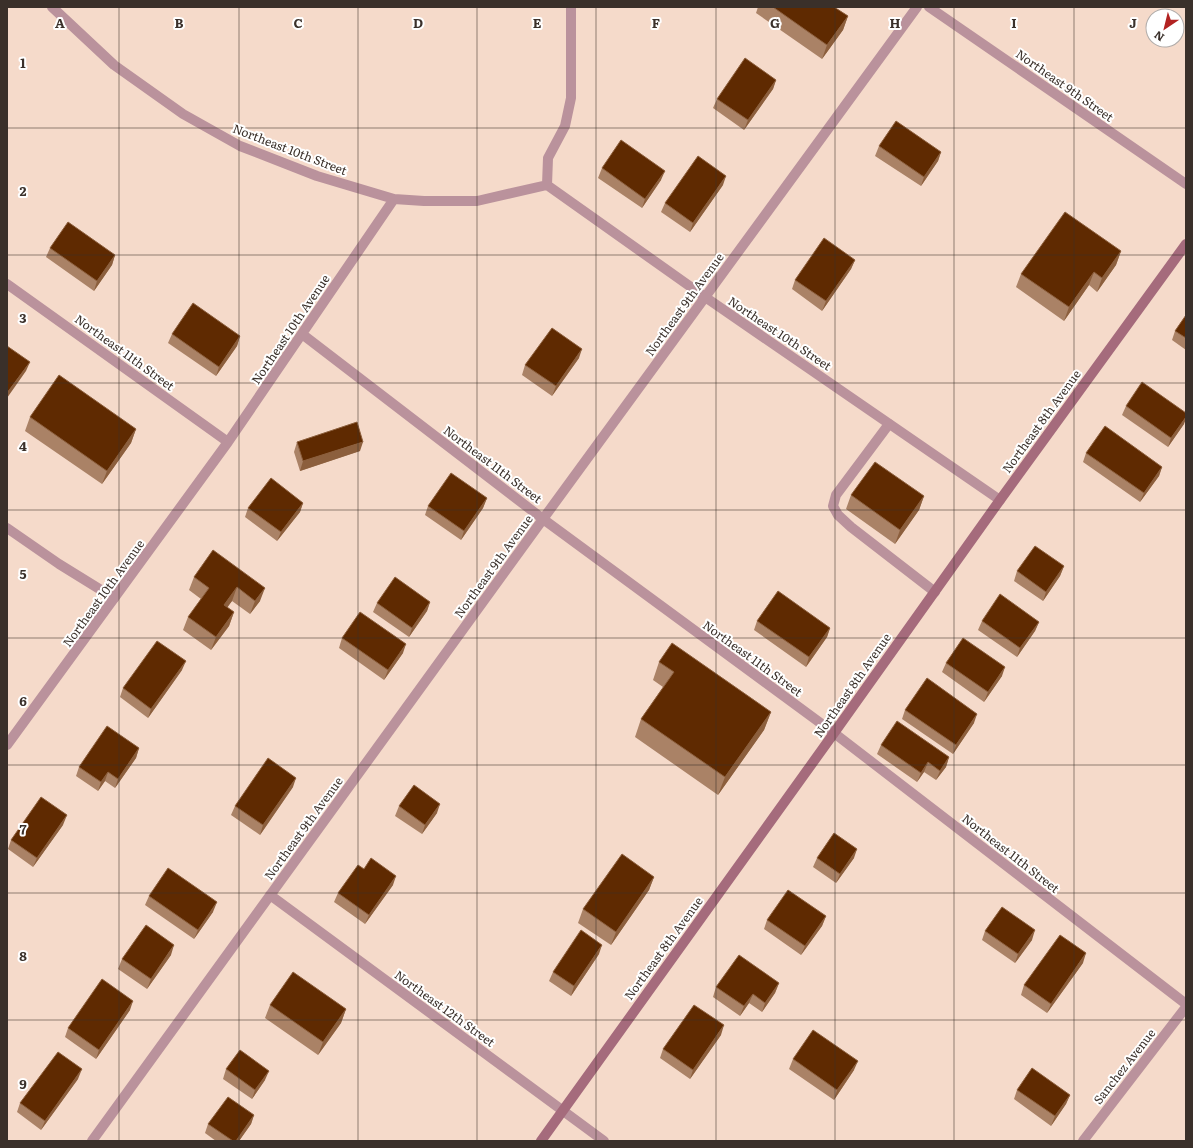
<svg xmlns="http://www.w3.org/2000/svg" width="1193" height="1148" font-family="Literata,serif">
<rect width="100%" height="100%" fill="#f5daca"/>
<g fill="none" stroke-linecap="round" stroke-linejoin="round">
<!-- service -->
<path stroke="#ba929c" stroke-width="10" d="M889 424 836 495 833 506 838 515 851 527 935 592
M7 528 59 564 114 598"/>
<!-- minor -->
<path stroke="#ba929c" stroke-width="10" d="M52 7 114 65 183 114 240 146 317 176 394 199
M547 185 705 297 1000 500
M547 185 548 158 565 126 571 98V7
M7 284 228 442
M302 334 543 519 834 733 1186 1004
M7 745 228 442 394 199 424 201H477L547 185
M270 895 604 1141
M92 1141 543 519 917 7
M1083 1141 1186 1007"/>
<!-- tertiary -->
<path stroke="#ba929c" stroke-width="10" d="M929 7 1186 184"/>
<!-- secondary -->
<path stroke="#a56b7c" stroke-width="10" d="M541 1141 834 733 1000 500 1186 244"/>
</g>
<!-- wall -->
<path fill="#aa8266" d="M758 7H834L848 16 843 30 822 59 756 13Z
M776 80 773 89 744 130 713 108 717 99Z
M879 146 941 152 938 161 921 186 875 156Z
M602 168 661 180 642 208 598 178Z
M723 185 690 232 661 212 665 203Z
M50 248 115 255 112 265 94 291 46 257Z
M1121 251 1116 265 1097 292 1089 285 1064 321 1016 287 1021 274Z
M855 260 851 269 822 311 792 289 795 280Z
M1186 315V350L1172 340 1175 331Z
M172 334 240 336 237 346 216 376 168 343Z
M579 358 552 396 522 375 525 365Z
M1126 406 1184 424 1168 447 1122 415Z
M30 417 136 429 131 443 102 484 25 431Z
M297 442 360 451 300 471 294 452Z
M1086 453 1162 467 1159 476 1140 502 1083 462Z
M851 495 924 496 919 510 895 544 846 509Z
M487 498 483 508 461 540 425 515 428 506Z
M303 503 300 512 277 541 245 517 248 508Z
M213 550 260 601 250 614 232 601 227 607 234 612 229 626 211 650 183 630 188 617 201 599 189 590 194 577Z
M1064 566 1060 576 1043 601 1014 581 1017 571Z
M430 602 427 611 409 637 373 612 377 603Z
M757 621 830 628 827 637 806 667 754 630Z
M982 621 1039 622 1035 631 1017 657 978 630Z
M342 638 403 653 384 680 339 648Z
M659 662 771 712 764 730 718 795 635 737 641 719 663 687 653 680Z
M946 663 1002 676 984 702 942 672Z
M182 670 148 718 120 697 123 688Z
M905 710 974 723 953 754 902 719Z
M881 745 949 757 946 767 936 780 924 772 917 782 877 754Z
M139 748 136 758 115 788 105 781 98 791 76 776 79 767Z
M293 787 260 835 231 815 235 806Z
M399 806 437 813 422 834 395 816Z
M63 825 33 867 8 849 11 840Z
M817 858H854L836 883 813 867Z
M364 869 393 885 365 924 334 902 338 893Z
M654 877 649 890 611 945 578 923 583 909Z
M149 896 213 912 194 939 145 905Z
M826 916 822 926 801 955 764 929 767 920Z
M985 931 1032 940 1015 963 982 940Z
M599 954 571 996 549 981 553 972Z
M171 955 147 989 118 969 122 959Z
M1083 963 1047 1013 1021 995 1024 985Z
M779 983 775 993 762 1012 749 1003 740 1016 713 997 716 987Z
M270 1005 346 1009 341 1023 318 1055 265 1018Z
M130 1010 96 1059 65 1037 68 1028Z
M721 1035 690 1079 660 1058 663 1049Z
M793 1059 854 1070 834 1100 789 1069Z
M226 1069 265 1080 252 1099 223 1079Z
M78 1079 41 1130 17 1112 20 1103Z
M1017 1090 1070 1095 1066 1104 1051 1126 1014 1099Z
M254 1115 251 1124 239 1141H216L205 1133 208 1124Z"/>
<!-- shaded-wall -->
<path fill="#8c5f3d" d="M848 16 843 30 822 59 827 45Z
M776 80 773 89 744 130 748 120Z
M941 152 938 161 921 186 924 177Z
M665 171 661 180 642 208 645 199Z
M726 176 723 185 690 232 693 223Z
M1121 251 1116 265 1097 292 1102 278Z
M115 255 112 265 94 291 97 281Z
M855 260 851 269 822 311 826 301Z
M1094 272 1089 285 1064 321 1069 307Z
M240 336 237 346 216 376 219 367Z
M582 349 579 358 552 396 556 386Z
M30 362 26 371 7 398V393Z
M1186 417V419L1184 424 1168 447 1171 438Z
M136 429 131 443 102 484 107 471Z
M363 442 360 451 300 471 303 461Z
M1162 467 1159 476 1140 502 1144 493Z
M924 496 919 510 895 544 900 530Z
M487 498 483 508 461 540 464 531Z
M303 503 300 512 277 541 281 532Z
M1064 566 1060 576 1043 601 1046 592Z
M237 587 232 601 219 619 224 605Z
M265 588 260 601 250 614 255 601Z
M430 602 427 611 409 637 412 628Z
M234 612 229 626 211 650 216 637Z
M1039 622 1035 631 1017 657 1020 648Z
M830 628 827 637 806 667 809 657Z
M406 644 403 653 384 680 388 670Z
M186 661 182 670 148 718 151 709Z
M1005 667 1002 676 984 702 988 692Z
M771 712 764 730 718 795 725 777Z
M977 714 974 723 953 754 956 745Z
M139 748 136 758 115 788 118 779Z
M949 757 946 767 936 780 940 771Z
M928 762 924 772 917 782 921 773Z
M108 772 105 781 98 791 101 782Z
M296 778 293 787 260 835 263 825Z
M440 804 437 813 422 834 425 825Z
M67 815 63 825 33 867 37 858Z
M857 849 854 858 836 883 840 874Z
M396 876 393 885 365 924 369 915Z
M654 877 649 890 611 945 616 932Z
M217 902 213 912 194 939 198 930Z
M826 916 822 926 801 955 805 946Z
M1035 930 1032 940 1015 963 1018 954Z
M174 945 171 955 147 989 151 979Z
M602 945 599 954 571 996 574 986Z
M1086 953 1083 963 1047 1013 1051 1004Z
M779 983 775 993 762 1012 765 1003Z
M753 994 749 1003 740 1016 744 1006Z
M133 1001 130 1010 96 1059 99 1050Z
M346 1009 341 1023 318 1055 323 1042Z
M724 1025 721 1035 690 1079 693 1070Z
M858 1061 854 1070 834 1100 837 1090Z
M82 1069 78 1079 41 1130 45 1121Z
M269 1071 265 1080 252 1099 255 1090Z
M1070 1095 1066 1104 1051 1126 1055 1116Z
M254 1115 251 1124 239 1141H236Z"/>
<!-- building -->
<path fill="#5f2a01" stroke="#8c5f3d" d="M773 7H834L848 16 827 45Z
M745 58 776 80 748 120 717 99Z
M896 121 941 152 924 177 879 146Z
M621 140 665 171 645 199 602 168Z
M698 156 726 176 693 223 665 203Z
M1065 212 1121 251 1102 278 1094 272 1069 307 1021 274Z
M68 222 115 255 97 281 50 248Z
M824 238 855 260 826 301 795 280Z
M193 303 240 336 219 367 172 334Z
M1186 315V338L1175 331Z
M552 328 582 349 556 386 525 365Z
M7 346 30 362 7 393Z
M59 375 136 429 107 471 30 417Z
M1142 382 1186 413V417L1171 438 1126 406Z
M357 422 363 442 303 461 297 442Z
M1105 426 1162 467 1144 493 1086 453Z
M875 462 924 496 900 530 851 495Z
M451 473 487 498 464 531 428 506Z
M271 478 303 503 281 532 248 508Z
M1035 546 1064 566 1046 592 1017 571Z
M213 550 265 588 255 601 237 587 224 605 234 612 216 637 188 617 209 588 194 577Z
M395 577 430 602 412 628 377 603Z
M778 591 830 628 809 657 757 621Z
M1000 594 1039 622 1020 648 982 621Z
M360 612 406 644 388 670 342 638Z
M963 638 1005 667 988 692 946 663Z
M157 641 186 661 151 709 123 688Z
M672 643 771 712 725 777 641 719 674 672 659 662Z
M927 678 977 714 956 745 905 710Z
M897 721 949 757 940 771 928 762 921 773 881 745Z
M107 726 139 748 118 779 108 772 101 782 79 767Z
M268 758 296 778 263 825 235 806Z
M414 785 440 804 425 825 399 806Z
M41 797 67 815 37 858 11 840Z
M834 833 857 849 840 874 817 858Z
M622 854 654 877 616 932 583 909Z
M371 858 396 876 369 915 338 893 358 865 364 869Z
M168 868 217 902 198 930 149 896Z
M788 890 826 916 805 946 767 920Z
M1002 907 1035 930 1018 954 985 931Z
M146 925 174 945 151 979 122 959Z
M581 930 602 945 574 986 553 972Z
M1060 935 1086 953 1051 1004 1024 985Z
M739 955 779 983 765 1003 753 994 744 1006 716 987Z
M293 972 346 1009 323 1042 270 1005Z
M102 979 133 1001 99 1050 68 1028Z
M694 1005 724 1025 693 1070 663 1049Z
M813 1030 858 1061 837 1090 793 1059Z
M240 1050 269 1071 255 1090 226 1069Z
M58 1052 82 1069 45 1121 20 1103Z
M1032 1068 1070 1095 1055 1116 1017 1090Z
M228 1097 254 1115 236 1141H233L208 1124Z"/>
<!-- grid -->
<path fill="none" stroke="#3a302a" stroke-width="1" stroke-opacity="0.55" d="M119 7V1141M239 7V1141M358 7V1141M477 7V1141M596 7V1141M716 7V1141M835 7V1141M954 7V1141M1074 7V1141M7 128H1186M7 255H1186M7 383H1186M7 510H1186M7 638H1186M7 765H1186M7 893H1186M7 1020H1186"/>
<g text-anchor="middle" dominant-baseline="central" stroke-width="4" stroke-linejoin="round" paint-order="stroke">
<!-- street labels -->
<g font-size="12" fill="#3a302a" stroke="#fff">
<text transform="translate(1065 85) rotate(35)">Northeast 9th Street</text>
<text transform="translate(290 149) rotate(21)">Northeast 10th Street</text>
<text transform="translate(684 304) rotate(-54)">Northeast 9th Avenue</text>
<text transform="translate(290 329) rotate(-56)">Northeast 10th Avenue</text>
<text transform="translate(780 333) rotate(34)">Northeast 10th Street</text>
<text transform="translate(125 352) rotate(36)">Northeast 11th Street</text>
<text transform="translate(1041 421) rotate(-54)">Northeast 8th Avenue</text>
<text transform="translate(493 464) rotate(37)">Northeast 11th Street</text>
<text transform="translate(493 566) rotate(-54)">Northeast 9th Avenue</text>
<text transform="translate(103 593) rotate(-54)">Northeast 10th Avenue</text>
<text transform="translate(753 658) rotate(36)">Northeast 11th Street</text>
<text transform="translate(852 685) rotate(-55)">Northeast 8th Avenue</text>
<text transform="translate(303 828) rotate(-54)">Northeast 9th Avenue</text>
<text transform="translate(1011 853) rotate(38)">Northeast 11th Street</text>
<text transform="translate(663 948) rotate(-54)">Northeast 8th Avenue</text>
<text transform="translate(445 1008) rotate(36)">Northeast 12th Street</text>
<text transform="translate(1124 1066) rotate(-52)">Sanchez Avenue</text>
</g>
</g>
<g font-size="13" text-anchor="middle" font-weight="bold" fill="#3a302a" stroke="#fff" stroke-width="4" stroke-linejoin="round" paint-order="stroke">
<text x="60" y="28">A</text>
<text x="179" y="28">B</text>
<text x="298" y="28">C</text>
<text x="418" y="28">D</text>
<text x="537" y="28">E</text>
<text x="656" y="28">F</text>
<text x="775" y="28">G</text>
<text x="895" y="28">H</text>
<text x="1014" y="28">I</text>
<text x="1133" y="28">J</text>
<text x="23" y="68">1</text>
<text x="23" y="196">2</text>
<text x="23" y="323">3</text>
<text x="23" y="451">4</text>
<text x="23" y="579">5</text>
<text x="23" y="706">6</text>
<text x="23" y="834">7</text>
<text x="23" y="961">8</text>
<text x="23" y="1089">9</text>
</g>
<!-- border -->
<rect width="1193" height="1148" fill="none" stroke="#3a302a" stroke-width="16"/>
<!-- north arrow -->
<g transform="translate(1165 28) rotate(215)"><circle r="19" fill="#ffffff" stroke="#b0acaa"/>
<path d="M0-3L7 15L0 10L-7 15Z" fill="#b22221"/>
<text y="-6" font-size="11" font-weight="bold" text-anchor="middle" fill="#3a302a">N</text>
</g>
</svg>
